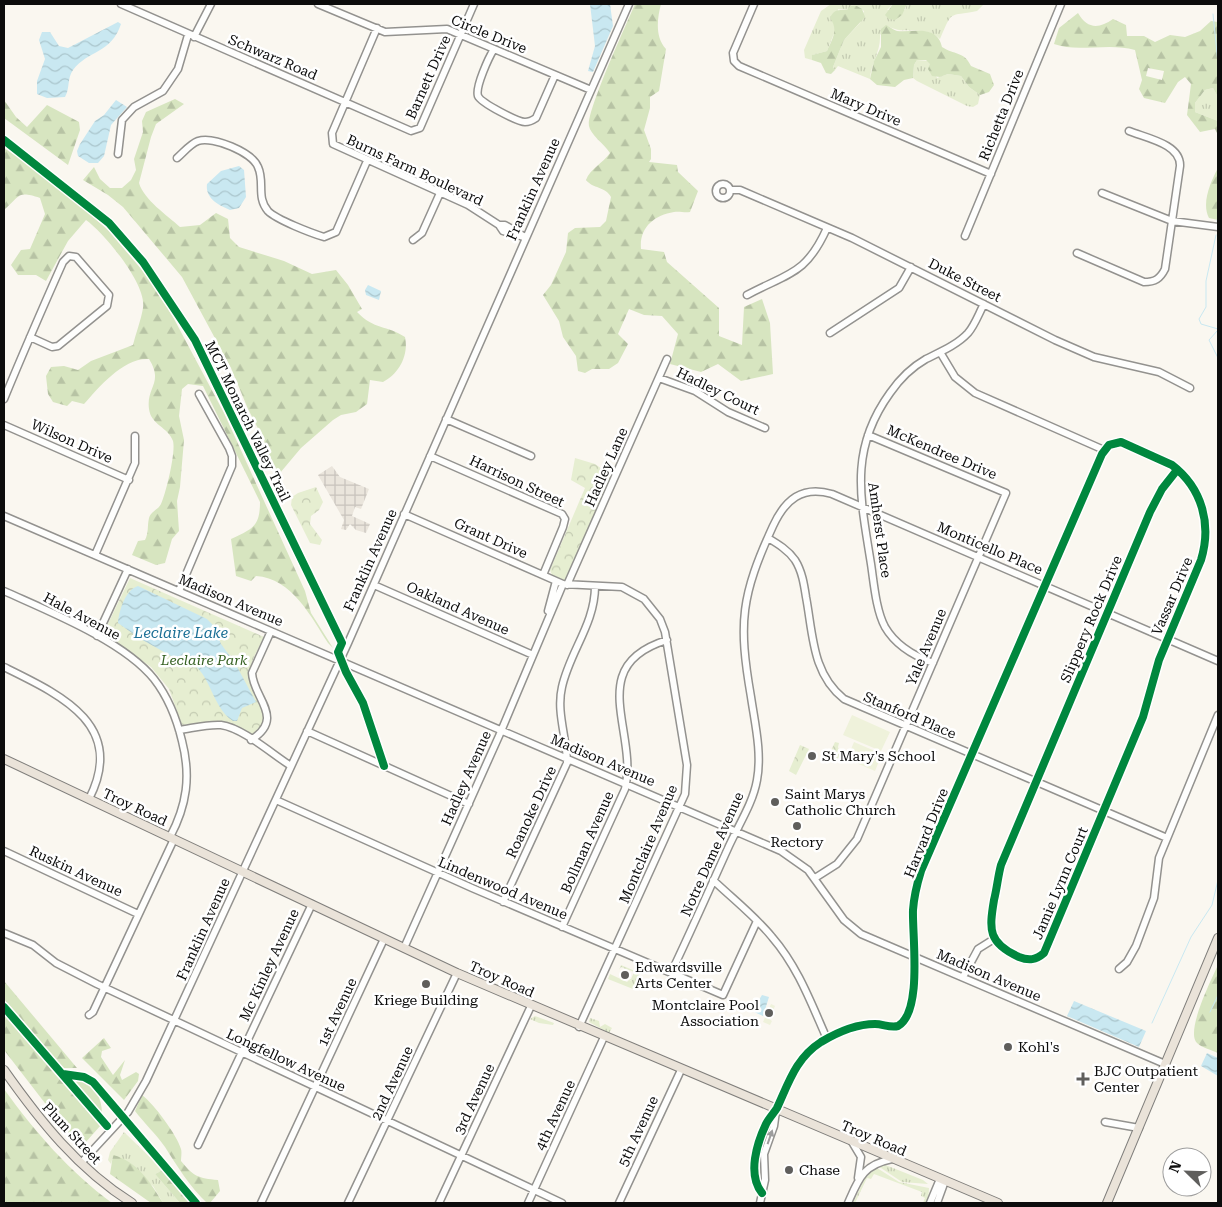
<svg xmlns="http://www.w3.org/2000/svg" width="1222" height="1207" font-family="'Roboto Serif',serif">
<defs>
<pattern id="grass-tufts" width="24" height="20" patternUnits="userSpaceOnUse" patternTransform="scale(1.25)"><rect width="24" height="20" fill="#e6eed1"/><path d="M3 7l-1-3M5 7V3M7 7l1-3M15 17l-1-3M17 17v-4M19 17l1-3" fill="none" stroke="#c4cbb2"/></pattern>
<pattern id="forest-firs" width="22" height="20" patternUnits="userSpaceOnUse" patternTransform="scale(1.25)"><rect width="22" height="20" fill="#d7e5c0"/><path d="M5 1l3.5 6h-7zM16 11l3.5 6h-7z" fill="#b7c3a4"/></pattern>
<pattern id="park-crowns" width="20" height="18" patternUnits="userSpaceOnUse" patternTransform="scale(1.25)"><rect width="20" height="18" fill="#e6eed1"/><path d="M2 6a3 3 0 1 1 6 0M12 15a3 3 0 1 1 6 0" fill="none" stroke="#c4cbb2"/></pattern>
<pattern id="plaza-grid" width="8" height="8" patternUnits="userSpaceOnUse" patternTransform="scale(1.25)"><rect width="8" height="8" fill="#eae5dc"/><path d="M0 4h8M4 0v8" fill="none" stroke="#c8c3bc"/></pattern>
<pattern id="water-waves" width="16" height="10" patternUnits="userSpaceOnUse" patternTransform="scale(1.25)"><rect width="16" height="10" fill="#c9e8f1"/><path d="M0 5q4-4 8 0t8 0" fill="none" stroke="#abc6cd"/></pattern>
</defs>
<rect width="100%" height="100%" fill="#faf7f0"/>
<!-- grass -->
<path fill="url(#grass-tufts)" d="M831 4H893L887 10H905L907 4H984L977 11C948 17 953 9 940 39 925 24 904 36 888 26L880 35C881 51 871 63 870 79L838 66 835 70 833 67 844 40 860 23 864 11 857 6 847 10 838 9 835 31 827 51 812 55V60L805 58 804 50 821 11Z
M917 60 929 61 937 78 948 74 961 76 969 87 980 95 978 104 973 107 967 106 917 81 913 78 914 65Z
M1213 88 1218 97V121L1195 112V103L1205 90Z
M621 965 635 971V973L640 967H643L633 989 608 979 610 974 627 982 629 980 632 981 629 979H631L634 972 621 967 619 970Z
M535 1016 554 1023 553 1025 539 1023 530 1019Z
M590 1018 599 1021 600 1027 605 1024 612 1028 609 1033 589 1022Z
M124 1132 163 1170 155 1174 180 1203H163L153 1186 113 1156 111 1164 108 1160 110 1152Z
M883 1164 923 1180 928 1184 902 1182 878 1166Z
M874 1166 899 1182 929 1188 928 1203H923L925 1198 921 1196 922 1192 874 1174 871 1179 867 1178 855 1203H853L867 1174Z"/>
<!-- forest -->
<path fill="url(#forest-firs)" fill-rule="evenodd" d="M635 4H661C657 19 655 37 666 49L659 91 650 97V108L644 130 651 149V159L649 162 677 165 678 172 698 191 690 212C684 213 680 211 674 212 654 215 639 228 641 249L664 252 667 262 719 308V336L742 345 744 307 762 299 770 323 773 374 741 381 718 364 701 372 670 364 678 334 662 316 644 315 629 309 618 334 628 344 618 363 609 369H592L585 373 578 371 576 356 563 337 559 321 543 295 551 285 566 252 568 233 575 228 600 227 606 221 611 197C605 186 593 189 586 180 590 169 603 163 610 153 604 144 590 134 589 126 586 112 627 23 635 4Z
M893 4H907L902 15 895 20 889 19 885 15Z
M851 6H857L862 9 865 17 844 40 833 67 835 70 831 74 826 73 821 63 812 60V55L827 51C832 39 839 30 830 18 834 9 838 10 847 10Z
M1078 13C1087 29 1099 29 1113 19L1126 25 1127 36H1144L1155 42 1170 35 1185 37 1200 31 1211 21 1218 22V97L1213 88 1205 90 1195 103V112L1218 121V135L1215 129 1200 132 1187 115 1191 84 1185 77 1178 82 1165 103 1144 98 1139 89 1142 80 1135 50C1108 42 1078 53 1054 44L1059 28ZM1148 68 1164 71 1162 80 1146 76Z
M886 25C889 26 893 30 897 31 913 33 937 24 942 47 954 55 964 51 971 66L990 74 994 85 989 92 980 95 969 87 961 76 948 74 940 77 932 76 928 69 930 64 926 60H917L914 65 913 78 904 80 895 87 877 85 870 79 874 61 881 47V29Z
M175 99 184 104 156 124 151 137 139 183C144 200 167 215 180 227L200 225 216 213 228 219 230 238 239 247 284 261 312 274 336 270 348 285 362 309 357 312C374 330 387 325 405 337 409 355 399 374 383 382L370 380 367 404 356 412 341 415 333 420 301 448 280 473 270 464 264 440 248 409 231 368 182 277 123 207 108 195 83 180 94 167 100 179 110 188H122L131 180 136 170 134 159 143 132 142 121 146 112Z
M4 100 16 117 27 127 47 105 79 122 80 130 68 165 4 118Z
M4 148 42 173 108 230 148 277 173 317 224 413 305 591 311 613 333 648 328 643C311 617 292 578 256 576L251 581 236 576 231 539C251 529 260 528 260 502L203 386 188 384 182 389 179 416 184 440 180 487 177 501 179 531 172 539 165 563 156 565 132 555 138 541 145 540C149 532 147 527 149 518 151 511 158 510 161 504 166 493 176 452 173 441 168 427 151 425 149 409 146 387 164 383 149 359 124 357 99 387 84 404L72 401 67 406 53 402 48 394 46 376 51 367 64 366 78 370 91 361 133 345C136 333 141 320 143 308 147 284 104 233 86 220L68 241 46 281 36 275H18L11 265 21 250 30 249 45 214 40 198C16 190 20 197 4 210Z
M1218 168V220L1209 218C1201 203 1211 181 1218 168Z
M1218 965V1053C1212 1050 1202 1048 1197 1043 1185 1032 1212 978 1218 965Z
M4 981 77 1068H63L4 999Z
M4 1014 101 1125 85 1143 78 1146 4 1050Z
M104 1038 111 1048 102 1051 101 1057 113 1075 125 1060 120 1075 122 1080 136 1072 139 1074 138 1081 124 1100 82 1058Z
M81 1080C95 1086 102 1098 102 1114L75 1082Z
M4 1089C34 1131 70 1172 112 1203H4Z
M142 1095C154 1104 177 1135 181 1149 182 1152 181 1158 181 1161 194 1177 198 1178 218 1180L220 1191 210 1203H207C190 1187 177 1166 165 1147 156 1134 144 1123 135 1111Z
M113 1155C137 1161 151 1183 163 1203H151L110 1174Z
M163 1170 193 1203H180L155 1174Z"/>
<!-- park -->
<path fill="url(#park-crowns)" d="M575 458 595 464 613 477 566 581 552 575 550 570 585 488 571 480Z
M316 487 323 502 319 510 311 516 310 524 322 540 320 545 310 543 291 505 292 497 298 493Z
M130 578 264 637C259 648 248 664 250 677 254 699 269 707 262 730L252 735C226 719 212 722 182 725L169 689 151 667 103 634Z
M835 742 839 743 838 747 840 754 837 760 828 757Z
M800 745 809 749 796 775 789 771Z"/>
<!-- pitch -->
<path fill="#eff2db" d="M852 715 890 732 881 751 843 735Z
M854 742 882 754 875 771 847 759Z
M771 1004 775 1006 769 1019 772 1021 770 1025 763 1022Z"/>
<!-- plaza -->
<path fill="url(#plaza-grid)" d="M332 466 340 477 369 489 361 509 355 507 352 516 370 524 366 533 356 530 350 524 346 530 341 529 344 520 318 475Z"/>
<!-- water -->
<path fill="url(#water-waves)" d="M590 4H610L613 26 593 72 588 71 595 46Z
M118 22 121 24C111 54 88 50 73 70 67 78 70 89 65 97L47 98 37 94V81L45 59 39 40 42 32H50L59 46 68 48Z
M116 100 127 107 111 125 104 156 98 163H89L78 156 77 151 80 144 95 121 104 115Z
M239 166 244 170 246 197 239 208 230 210C218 205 205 198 207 184L221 171Z
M368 285 381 291 379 300 366 295 365 290Z
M138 586 207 619 213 625 221 644 235 663 256 702 242 708 237 721H233C210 706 211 668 184 659L180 661 139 638 118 623C119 611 125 590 138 586Z
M762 995 769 997 763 1016 752 1011Z
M1074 1001 1146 1031 1139 1047 1067 1016Z
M1207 1053 1218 1058V1076L1201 1066Z"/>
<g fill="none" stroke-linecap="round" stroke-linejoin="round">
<!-- stream -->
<path stroke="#c9e8f1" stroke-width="1" d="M1213 14 1218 63
M1217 221 1218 217
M1216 235 1206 281V307L1199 319 1201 324 1218 329
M1218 330 1209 340 1218 358
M1210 1012 1218 995
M1152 1023 1191 937 1212 905 1218 880"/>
<!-- minor casing -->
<g stroke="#93928f" stroke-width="9">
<path id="minor" d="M121 4 411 131 420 128 474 4
M318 4 385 32 447 29 591 90
M754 4 733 53 734 61 739 66 991 174
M377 28 332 133 333 144 468 205 499 225H505L525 237
M194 37 211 4
M494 49C489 57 475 87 478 96 481 103 518 122 525 122 530 122 533 120 536 118L555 75
M118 154 122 120 134 107 163 91 178 69 188 35
M177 158C184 152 190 144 198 141 213 136 252 152 258 167 265 182 256 197 268 211 277 220 311 233 324 237L336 232 367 161
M716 191a7 7 0 1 1 14 0a7 7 0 1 1-14 0Z
M731 190H740L852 238 1055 340 1094 357 1159 372 1190 388
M1102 193 1172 221 1218 227
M499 225 503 231 524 237
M965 236 1061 4
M413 240 422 233 440 193
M1077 253 1144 282C1155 282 1160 279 1165 269L1180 166C1181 144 1146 138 1129 131
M747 295C788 273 806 275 827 228
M830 333 899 288 911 267
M940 352 955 377 975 393 1104 450
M659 378 695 391 728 412 765 428
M4 399C23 353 43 307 63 262L69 256 76 257 109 295 107 306 58 346 52 347 30 337
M446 419 531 456
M4 425 129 480
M430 456 562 514 565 519 563 527 543 575
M404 514 563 584 622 587 644 599 660 619 665 632 687 765 685 794 579 1027
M4 516 781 851 808 870 844 920 861 934 1165 1064
M768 538C778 544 788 550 795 560 802 571 804 584 806 597 813 634 812 674 844 699L1167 838
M95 555 135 463V436
M374 585 533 655
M567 585 667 359
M4 591C48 611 124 641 154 679 168 697 177 720 182 741 191 776 187 805 170 837
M179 591 232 466V456L229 448 199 394
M548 611 556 581
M97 636 128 569
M933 663C914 656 896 646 885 627 876 610 874 584 871 564 861 500 848 451 890 393 899 380 912 367 926 359 940 352 957 345 968 333 975 325 979 313 984 304
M4 667C61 695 127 725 89 799
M179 730C193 728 208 724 221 725 243 728 272 754 291 766
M307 731 469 804
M251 740C286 718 253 698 252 673L271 631
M276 800 472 888 723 995 757 921
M4 851 138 914
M815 878 837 864 857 839 1006 493 868 435
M713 880C733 899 755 916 772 937 798 967 811 1003 827 1039
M503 902 567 763C567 738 556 712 562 687 570 651 595 624 595 586
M562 927 625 789C639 732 583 666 667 640
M4 933 33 945 56 963 97 984 562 1203
M404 948 499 736 563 584
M1119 969 1127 962 1136 946 1154 898 1159 858 1218 715
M671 973C691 931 710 888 729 846 739 824 753 803 757 780 762 753 755 724 751 697 738 622 741 596 773 526 785 500 802 485 832 494L1218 661
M963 977 978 949 994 939
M89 1015 93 1012 174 839
M1105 1122 1139 1128
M852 1142 861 1157 858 1178
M198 1145 312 904
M81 1163 128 1112 146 1081 348 643 629 4
M762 1193C747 1174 757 1143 766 1124 769 1118 774 1113 777 1108 789 1082 796 1058 821 1042 836 1033 857 1024 875 1024 883 1024 890 1028 898 1026 923 1012 912 935 913 910 914 896 917 884 921 871L1102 454 1109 445 1121 442 1172 465C1202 488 1212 524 1201 560L1159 660 1143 717 1044 953C1036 960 1029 961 1019 957 988 943 989 930 994 900 997 888 998 876 1001 865L1150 512 1162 489 1177 470
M261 1203 384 939
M348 1203 457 973
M439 1203 531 1006
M528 1203 604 1037
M619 1203 681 1070
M760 1203 765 1180 764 1154 774 1126 776 1111
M848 1203C859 1178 863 1165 892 1159
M930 1203 940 1179
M937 1203 945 1181"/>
</g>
<!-- major casing -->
<g stroke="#807f7c" stroke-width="10">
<path id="major" d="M4 759 457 973 998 1203
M4 1070C40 1121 78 1169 132 1203
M1107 1203 1218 938"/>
</g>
<!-- minor -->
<use href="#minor" stroke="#fefefd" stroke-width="6"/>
<!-- major -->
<use href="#major" stroke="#eae3d9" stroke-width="8"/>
<!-- cycleway casing -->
<g stroke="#fff" stroke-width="11">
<path id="cycleway" d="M4 140 109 223 143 262 195 340 342 643 338 652 346 672 363 703 384 766
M4 1007 107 1126
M63 1074 84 1077 93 1082 196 1203
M762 1193C747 1174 757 1143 766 1124 769 1118 774 1113 777 1108 789 1082 796 1058 821 1042 836 1033 857 1024 875 1024 883 1024 890 1028 898 1026 923 1012 912 935 913 910 914 896 917 884 921 871L1102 454 1109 445 1121 442 1172 465C1202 488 1212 524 1201 560L1159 660 1143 717 1044 953C1036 960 1029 961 1019 957 988 943 989 930 994 900 997 888 998 876 1001 865L1150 512 1162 489 1177 470"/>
</g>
<!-- cycleway -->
<use href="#cycleway" stroke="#00873e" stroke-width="8"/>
</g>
<!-- one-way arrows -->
<defs><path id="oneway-solid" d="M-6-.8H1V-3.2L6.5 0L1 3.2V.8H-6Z" transform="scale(1.25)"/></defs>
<use fill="#9d9d9d" href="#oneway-solid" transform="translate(770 1137) rotate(-71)"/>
<!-- markers -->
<g fill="#5f5e5c" stroke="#fff" stroke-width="2">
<circle cx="812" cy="756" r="5"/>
<circle cx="775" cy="802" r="5"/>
<circle cx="797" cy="826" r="5"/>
<circle cx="625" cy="975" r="5"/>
<circle cx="426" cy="984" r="5"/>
<circle cx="769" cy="1013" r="5"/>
<circle cx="1008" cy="1047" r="5"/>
<path d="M1080.5 1071.5h5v5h5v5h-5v5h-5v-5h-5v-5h5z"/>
<circle cx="789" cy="1170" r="5"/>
</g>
<g text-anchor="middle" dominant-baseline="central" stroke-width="5" stroke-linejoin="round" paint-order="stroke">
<!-- street labels -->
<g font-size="14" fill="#0c0c0c" stroke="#fff">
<text transform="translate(489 34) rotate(22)">Circle Drive</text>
<text transform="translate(273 57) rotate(23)">Schwarz Road</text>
<text transform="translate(428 77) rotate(-66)">Barnett Drive</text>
<text transform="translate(866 107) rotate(23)">Mary Drive</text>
<text transform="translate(1001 115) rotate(-68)">Richetta Drive</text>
<text transform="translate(415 170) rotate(25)">Burns Farm Boulevard</text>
<text transform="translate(533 189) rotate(-66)">Franklin Avenue</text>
<text transform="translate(965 280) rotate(27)">Duke Street</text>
<text transform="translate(718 391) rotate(26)">Hadley Court</text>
<text transform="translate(248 421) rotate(64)">MCT Monarch Valley Trail</text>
<text transform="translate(72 441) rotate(24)">Wilson Drive</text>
<text transform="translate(942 452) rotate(23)">McKendree Drive</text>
<text transform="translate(606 467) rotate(-66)">Hadley Lane</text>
<text transform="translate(517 481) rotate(25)">Harrison Street</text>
<text transform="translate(880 530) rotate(82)">Amherst Place</text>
<text transform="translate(491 538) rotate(24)">Grant Drive</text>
<text transform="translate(990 548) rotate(23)">Monticello Place</text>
<text transform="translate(370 560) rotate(-66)">Franklin Avenue</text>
<text transform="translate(1172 596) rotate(-67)">Vassar Drive</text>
<text transform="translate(231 600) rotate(23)">Madison Avenue</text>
<text transform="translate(458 608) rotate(24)">Oakland Avenue</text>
<text transform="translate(82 616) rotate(28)">Hale Avenue</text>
<text transform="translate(1091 619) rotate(-67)">Slippery Rock Drive</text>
<text transform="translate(926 647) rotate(-67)">Yale Avenue</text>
<text transform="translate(910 715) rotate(23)">Stanford Place</text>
<text transform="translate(603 760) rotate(23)">Madison Avenue</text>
<text transform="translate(466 778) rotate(-66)">Hadley Avenue</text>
<text transform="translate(135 807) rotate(25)">Troy Road</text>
<text transform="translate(531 812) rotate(-65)">Roanoke Drive</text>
<text transform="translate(926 833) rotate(-68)">Harvard Drive</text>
<text transform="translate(587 842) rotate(-66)">Bollman Avenue</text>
<text transform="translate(648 844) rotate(-67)">Montclaire Avenue</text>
<text transform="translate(712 854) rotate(-66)">Notre Dame Avenue</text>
<text transform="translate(76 871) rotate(25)">Ruskin Avenue</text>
<text transform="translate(1060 883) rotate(-67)">Jamie Lynn Court</text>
<text transform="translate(503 888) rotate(23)">Lindenwood Avenue</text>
<text transform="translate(203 929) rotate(-66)">Franklin Avenue</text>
<text transform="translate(269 965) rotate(-65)">Mc Kinley Avenue</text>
<text transform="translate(989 975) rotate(23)">Madison Avenue</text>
<text transform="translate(502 979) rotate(24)">Troy Road</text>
<text transform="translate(337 1012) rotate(-65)">1st Avenue</text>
<text transform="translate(286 1060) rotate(25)">Longfellow Avenue</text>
<text transform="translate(392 1083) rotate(-65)">2nd Avenue</text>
<text transform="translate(474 1099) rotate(-65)">3rd Avenue</text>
<text transform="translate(555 1115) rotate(-65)">4th Avenue</text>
<text transform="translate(638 1131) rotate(-65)">5th Avenue</text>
<text transform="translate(72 1133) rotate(47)">Plum Street</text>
<text transform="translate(874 1138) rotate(23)">Troy Road</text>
</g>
<!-- park labels -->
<g font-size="14" font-style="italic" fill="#356021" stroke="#fff">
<text x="204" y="660">Leclaire Park</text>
</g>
<!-- poi labels -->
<g font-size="14" fill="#0c0c0c" stroke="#fff" text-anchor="start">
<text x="822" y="756">St Mary's School</text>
<text x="785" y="794">Saint Marys<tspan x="785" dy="16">Catholic Church</tspan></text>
<text x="797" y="842" text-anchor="middle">Rectory</text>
<text x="635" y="967">Edwardsville<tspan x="635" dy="16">Arts Center</tspan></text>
<text x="426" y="1000" text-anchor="middle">Kriege Building</text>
<text x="759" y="1005" text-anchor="end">Montclaire Pool<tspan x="759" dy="16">Association</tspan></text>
<text x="1018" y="1047">Kohl's</text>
<text x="1094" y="1071">BJC Outpatient<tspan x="1094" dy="16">Center</tspan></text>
<text x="799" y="1170">Chase</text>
</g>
<!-- water labels -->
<g font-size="15" font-style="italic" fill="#1d7096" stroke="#fff">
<text x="181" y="633">Leclaire Lake</text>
</g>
</g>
<!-- border -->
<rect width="1222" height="1207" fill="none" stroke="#0c0c0c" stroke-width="10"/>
<!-- north arrow -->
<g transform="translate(1187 1172) rotate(293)"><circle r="24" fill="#ffffff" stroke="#9e9e9e"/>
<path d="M0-4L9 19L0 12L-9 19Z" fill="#5f5e5c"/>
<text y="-8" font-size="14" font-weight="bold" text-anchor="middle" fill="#0c0c0c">N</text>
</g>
</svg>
